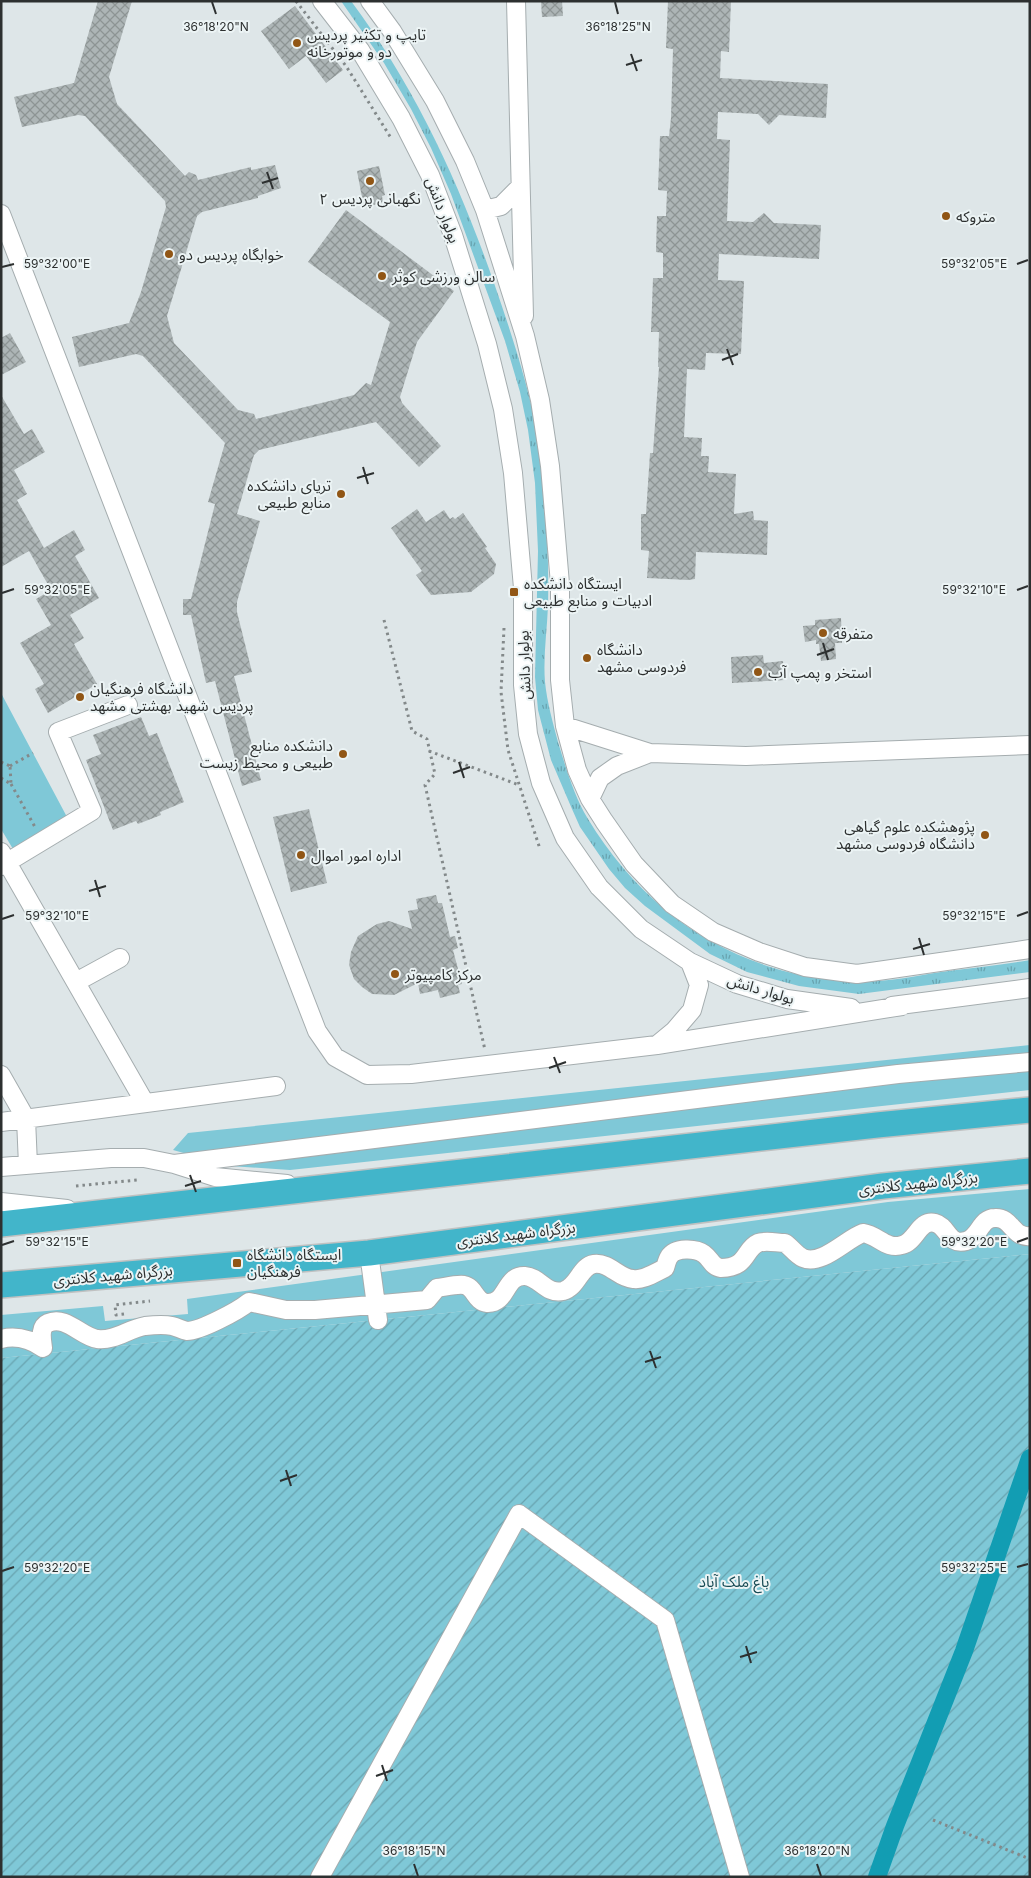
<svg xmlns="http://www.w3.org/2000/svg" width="1031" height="1878" font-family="Inter,'Noto Sans Arabic',sans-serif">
<defs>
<pattern id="grass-tufts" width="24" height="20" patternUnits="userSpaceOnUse" patternTransform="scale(1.25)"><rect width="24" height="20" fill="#7fc8d7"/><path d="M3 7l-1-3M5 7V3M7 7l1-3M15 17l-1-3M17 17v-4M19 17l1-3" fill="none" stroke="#68a3af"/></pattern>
<pattern id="garden-furrows" width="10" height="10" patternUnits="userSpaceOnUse" patternTransform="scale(1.25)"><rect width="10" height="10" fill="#7fc8d7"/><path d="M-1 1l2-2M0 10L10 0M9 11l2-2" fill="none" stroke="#68a3af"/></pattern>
<pattern id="building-cross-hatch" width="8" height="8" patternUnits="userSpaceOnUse" patternTransform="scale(1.25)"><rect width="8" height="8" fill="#adb5b6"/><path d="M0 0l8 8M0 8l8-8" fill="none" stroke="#8d9494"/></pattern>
</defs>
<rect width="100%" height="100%" fill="#dee6e8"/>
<!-- grass -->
<path fill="url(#grass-tufts)" d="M341 1H351C415 87 459 182 494 283 512 335 529 387 539 441 542 457 542 473 544 489 547 528 549 567 548 606 547 631 543 657 545 682 547 702 553 723 558 742 566 768 574 796 588 819 645 913 734 973 845 981 877 984 910 977 941 972 971 968 1000 965 1030 960V972L859 994 799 986 747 972 710 954 645 906 625 888 609 869 580 827 572 809 551 760 538 710 535 677 538 551 535 483 528 430 520 392 505 341 451 194 431 148 411 109 384 63Z"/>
<!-- park -->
<path fill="#7fc8d7" d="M1 693 67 817 13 849 1 829Z
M1030 1045V1090L290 1170 230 1166 173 1150 188 1133Z
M1030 1189V1254L1 1358V1315L103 1306 105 1321 188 1314 187 1299 888 1202Z"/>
<!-- garden -->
<path fill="url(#garden-furrows)" d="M1030 1254V1877H1V1358Z"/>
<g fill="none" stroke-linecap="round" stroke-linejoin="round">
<!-- canal -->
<path stroke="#129db3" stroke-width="18" d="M877 1877 895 1826 964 1651 1030 1458"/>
</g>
<!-- building -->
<path fill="url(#building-cross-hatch)" d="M98 1H132L109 77 117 104 185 176 189 172 196 175 198 180 251 167V170L275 165 281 188 258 196V198L202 212 197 216 167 316 174 343 238 410 254 414 256 419 354 395 366 383 371 385 390 322 308 262 346 210 454 291 417 342 400 397 402 403 441 446 419 467 376 422 259 450 254 455 237 514 260 521 237 602V612L252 672 234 676 261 780 242 786 215 681 206 683 191 615H183V599H191L215 504 208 502 225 443 143 356 136 354 79 367 72 337 129 323 141 292 166 207 165 201 85 116 78 115 22 127 14 97 74 83Z
M541 1H562L563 16 542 17Z
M668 1H731L729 52 721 51 720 78 828 84 826 118 779 115 769 125 758 114 718 112 717 139 730 140 727 221 753 222 764 213 774 223 821 225 819 259 719 254 718 280 744 281 741 354 706 353 705 370 687 369 684 437 702 438 701 456H709L708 472 736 474 734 514 753 511 754 520 768 521 767 555 696 552 695 579 688 580 647 578 649 551 641 550V514H646L650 453H653L659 367H658L659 332H651L653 278H663V253L656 252 657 216H666L667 191 658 190 660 136H669L671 118 673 49 666 48Z
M295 6 343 70 326 83 306 56 289 69 261 31Z
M379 166 385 195 382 196 383 202 364 208 357 171Z
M10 333 26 362 1 375V338Z
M1 395 24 434 32 429 45 452 14 470 27 494 17 500 44 548 74 530 85 550 75 556 99 598 70 615 84 638 74 644 97 684 48 713 35 689 44 684 20 643 51 625 36 599 51 590 29 551 1 567Z
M417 509 426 522 444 510 450 519 453 517 455 519 463 513 487 547 485 548 496 564 494 574 471 592 431 595 416 575 422 571 391 528Z
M841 618 842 643H835L836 659 821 661 819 644H816V640L805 642 803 626 815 625V620Z
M763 655 764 663 783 661 785 680 732 683 731 657Z
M141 717 149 736 157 733 184 802 160 812 161 815 138 824 136 821 113 830 86 760 101 754 93 735Z
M309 809 327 883 291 892 273 817Z
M436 895 438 903H442L450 937 455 936 458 948 453 950 462 984 458 985 460 993 440 998 438 990 420 994 418 983 394 995 372 994 362 987 354 979 349 965 351 952 358 936 377 924 389 921 412 929 408 911 418 909 416 899Z"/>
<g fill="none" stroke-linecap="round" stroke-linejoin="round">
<!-- minor casing -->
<g stroke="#a5adaf" stroke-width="20">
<path id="minor" d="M322 1 360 50 401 118 430 175 453 235 487 344 503 409 513 473 523 588V685L528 734 541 783 565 838 599 887 641 929 690 962 737 984 787 999 851 1008
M370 1 392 31 435 101 465 161 485 210 525 336 540 400 550 466 560 584V680L565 726 577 770 590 799 604 821 634 864 672 904 713 932 759 952 805 967 857 974 1030 949
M516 1 524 316
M485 210 501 206 520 187
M1 214 317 1031 335 1057 367 1075 411 1074 657 1045 902 1006
M565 726 650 753 746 756 1030 745
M590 799 600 778 617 766 650 753
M1 852 145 1103
M1 866 92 811 58 732 128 705
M76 982 120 958
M892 1006 1030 988
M657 1045 674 1031 692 1010 699 985 690 962
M1 1075 26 1119 28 1165
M1 1122 276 1086
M174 1164 898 1074 1030 1062
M1 1167 111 1158H144L174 1164 215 1177 287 1184
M1 1202 67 1209
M369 1253 378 1320
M1 1339C17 1335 30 1339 43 1348 42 1339 39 1327 48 1323 66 1315 80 1336 97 1339 115 1341 128 1329 145 1326 154 1325 163 1324 172 1326 177 1327 182 1330 187 1331 200 1331 238 1311 249 1302L286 1310H315L427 1300 437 1288C445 1287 456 1284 464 1285 475 1287 475 1302 487 1303 508 1304 504 1275 525 1276 540 1277 546 1295 563 1291 578 1287 580 1266 594 1264 610 1262 618 1278 633 1279 643 1281 656 1272 665 1268 666 1265 667 1260 669 1257 675 1247 696 1248 704 1254 711 1259 712 1267 721 1268 748 1268 744 1249 758 1243 766 1240 777 1243 785 1243 791 1247 796 1255 803 1258 822 1266 846 1239 863 1233 878 1235 886 1250 902 1245 916 1242 919 1219 935 1223 948 1226 948 1246 966 1241 980 1237 980 1218 995 1218 1012 1217 1012 1238 1030 1236
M320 1877 519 1514 665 1620 740 1877"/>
</g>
<!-- highway casing -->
<g stroke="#c0c1c1" stroke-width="28">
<path id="highway" d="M1 1224 877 1125 1030 1110
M1 1285 369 1253 883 1186 1030 1171"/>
</g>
<!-- path -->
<path stroke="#83898a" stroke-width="3" stroke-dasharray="2.5 4" stroke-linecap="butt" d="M296 1 346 66 391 138
M384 620 412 731 427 739 435 774 425 785 485 1050
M504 628 501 692 508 750 540 849
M429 751 519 785
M1 762 10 766
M10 766 33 753
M1 778 11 784 10 766
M11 784 35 827
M76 1186 137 1180
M124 1314 116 1315 115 1305 150 1301
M933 1820 1030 1859"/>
<!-- minor -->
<use href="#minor" stroke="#fff" stroke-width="18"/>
<!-- highway -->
<use href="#highway" stroke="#42b5ca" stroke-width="25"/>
</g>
<!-- ticks -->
<path fill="none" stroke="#2d3030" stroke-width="2" d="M212 2 216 14M615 2 618 14M631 54 637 71M626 65 642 60M267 172 273 189M262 183 278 178M1017 264 1028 260M2 267 14 264M727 349 733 365M722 360 738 354M363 467 368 484M357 478 374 473M1017 590 1028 586M2 593 14 589M823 643 828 660M817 655 834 649M459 762 464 778M453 773 470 767M95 880 100 897M89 891 106 886M1017 916 1028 912M2 919 14 915M919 938 924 955M913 949 930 944M554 1057 560 1073M549 1068 566 1062M190 1175 196 1192M185 1186 201 1181M1017 1242 1028 1238M2 1245 14 1241M650 1351 656 1368M645 1362 661 1357M286 1470 291 1486M280 1481 297 1475M1017 1567 1028 1564M2 1571 14 1567M746 1646 751 1663M740 1657 757 1652M382 1765 387 1781M376 1776 393 1770M414 1864 418 1876M817 1864 821 1876"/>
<!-- markers -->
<g fill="#915615" stroke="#ecf4f5" stroke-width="2">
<circle cx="297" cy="43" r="5"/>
<circle cx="370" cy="181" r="5"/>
<circle cx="946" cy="216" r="5"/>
<circle cx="169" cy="254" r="5"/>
<circle cx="382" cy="276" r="5"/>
<circle cx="341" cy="494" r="5"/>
<rect x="509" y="587" width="10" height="10" rx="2.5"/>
<circle cx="823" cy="633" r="5"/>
<circle cx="587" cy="658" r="5"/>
<circle cx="758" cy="672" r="5"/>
<circle cx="80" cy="697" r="5"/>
<circle cx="343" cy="754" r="5"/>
<circle cx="985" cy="835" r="5"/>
<circle cx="301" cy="855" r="5"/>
<circle cx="395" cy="974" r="5"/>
<rect x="232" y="1258" width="10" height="10" rx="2.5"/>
</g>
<g text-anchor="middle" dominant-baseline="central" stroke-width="4" stroke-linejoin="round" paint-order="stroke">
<!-- poi labels -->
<g font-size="15" fill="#2d3030" stroke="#ecf4f5" text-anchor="start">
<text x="307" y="34">تایپ و تکثیر پردیس<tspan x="307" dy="17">دو و موتورخانه</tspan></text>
<text x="370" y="198" text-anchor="middle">نگهبانی پردیس ۲</text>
<text x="956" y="216">متروکه</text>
<text x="179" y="254">خوابگاه پردیس دو</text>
<text x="392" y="276">سالن ورزشی کوثر</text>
<text x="331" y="485" text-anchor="end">تریای دانشکده<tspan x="331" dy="17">منابع طبیعی</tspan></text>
<text x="524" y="583">ایستگاه دانشکده<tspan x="524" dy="17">ادبیات و منابع طبیعی</tspan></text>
<text x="833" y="633">متفرقه</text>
<text x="597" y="649">دانشگاه<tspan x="597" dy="17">فردوسی مشهد</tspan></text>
<text x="768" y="672">استخر و پمپ آب</text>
<text x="90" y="688">دانشگاه فرهنگیان<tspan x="90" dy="17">پردیس شهید بهشتی مشهد</tspan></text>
<text x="333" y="745" text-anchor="end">دانشکده منابع<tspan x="333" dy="17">طبیعی و محیط زیست</tspan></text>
<text x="975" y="826" text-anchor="end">پژوهشکده علوم گیاهی<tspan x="975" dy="17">دانشگاه فردوسی مشهد</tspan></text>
<text x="311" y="855">اداره امور اموال</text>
<text x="405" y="974">مرکز کامپیوتر</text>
<text x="247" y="1254">ایستگاه دانشگاه<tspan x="247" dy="17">فرهنگیان</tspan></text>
</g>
<!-- street labels -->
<g font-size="15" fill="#2d3030" stroke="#ecf4f5">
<text transform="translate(443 210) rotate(69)">بولوار دانش</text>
<text transform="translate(524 665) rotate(-92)">بولوار دانش</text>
<text transform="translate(761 989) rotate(17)">بولوار دانش</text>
<text transform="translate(918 1183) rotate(-6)">بزرگراه شهید کلانتری</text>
<text transform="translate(516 1234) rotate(-7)">بزرگراه شهید کلانتری</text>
<text transform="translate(113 1275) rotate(-5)">بزرگراه شهید کلانتری</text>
</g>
<!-- park labels -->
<g font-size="15" fill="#184b55" stroke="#ecf4f5">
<text x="734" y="1581">باغ ملک آباد</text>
</g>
</g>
<g font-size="12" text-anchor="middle" fill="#2d3030" stroke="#ecf4f5" stroke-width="4" stroke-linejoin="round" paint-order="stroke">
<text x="216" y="31">36°18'20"N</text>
<text x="618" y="31">36°18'25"N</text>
<text x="57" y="268">59°32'00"E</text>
<text x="974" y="268">59°32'05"E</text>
<text x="57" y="594">59°32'05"E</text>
<text x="974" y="594">59°32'10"E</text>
<text x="57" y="920">59°32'10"E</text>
<text x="974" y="920">59°32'15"E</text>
<text x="57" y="1246">59°32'15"E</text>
<text x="974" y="1246">59°32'20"E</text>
<text x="57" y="1572">59°32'20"E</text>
<text x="974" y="1572">59°32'25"E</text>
<text x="414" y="1855">36°18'15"N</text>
<text x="817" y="1855">36°18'20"N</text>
</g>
<!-- border -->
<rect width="1031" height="1878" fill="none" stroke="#2d3030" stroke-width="5"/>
</svg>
